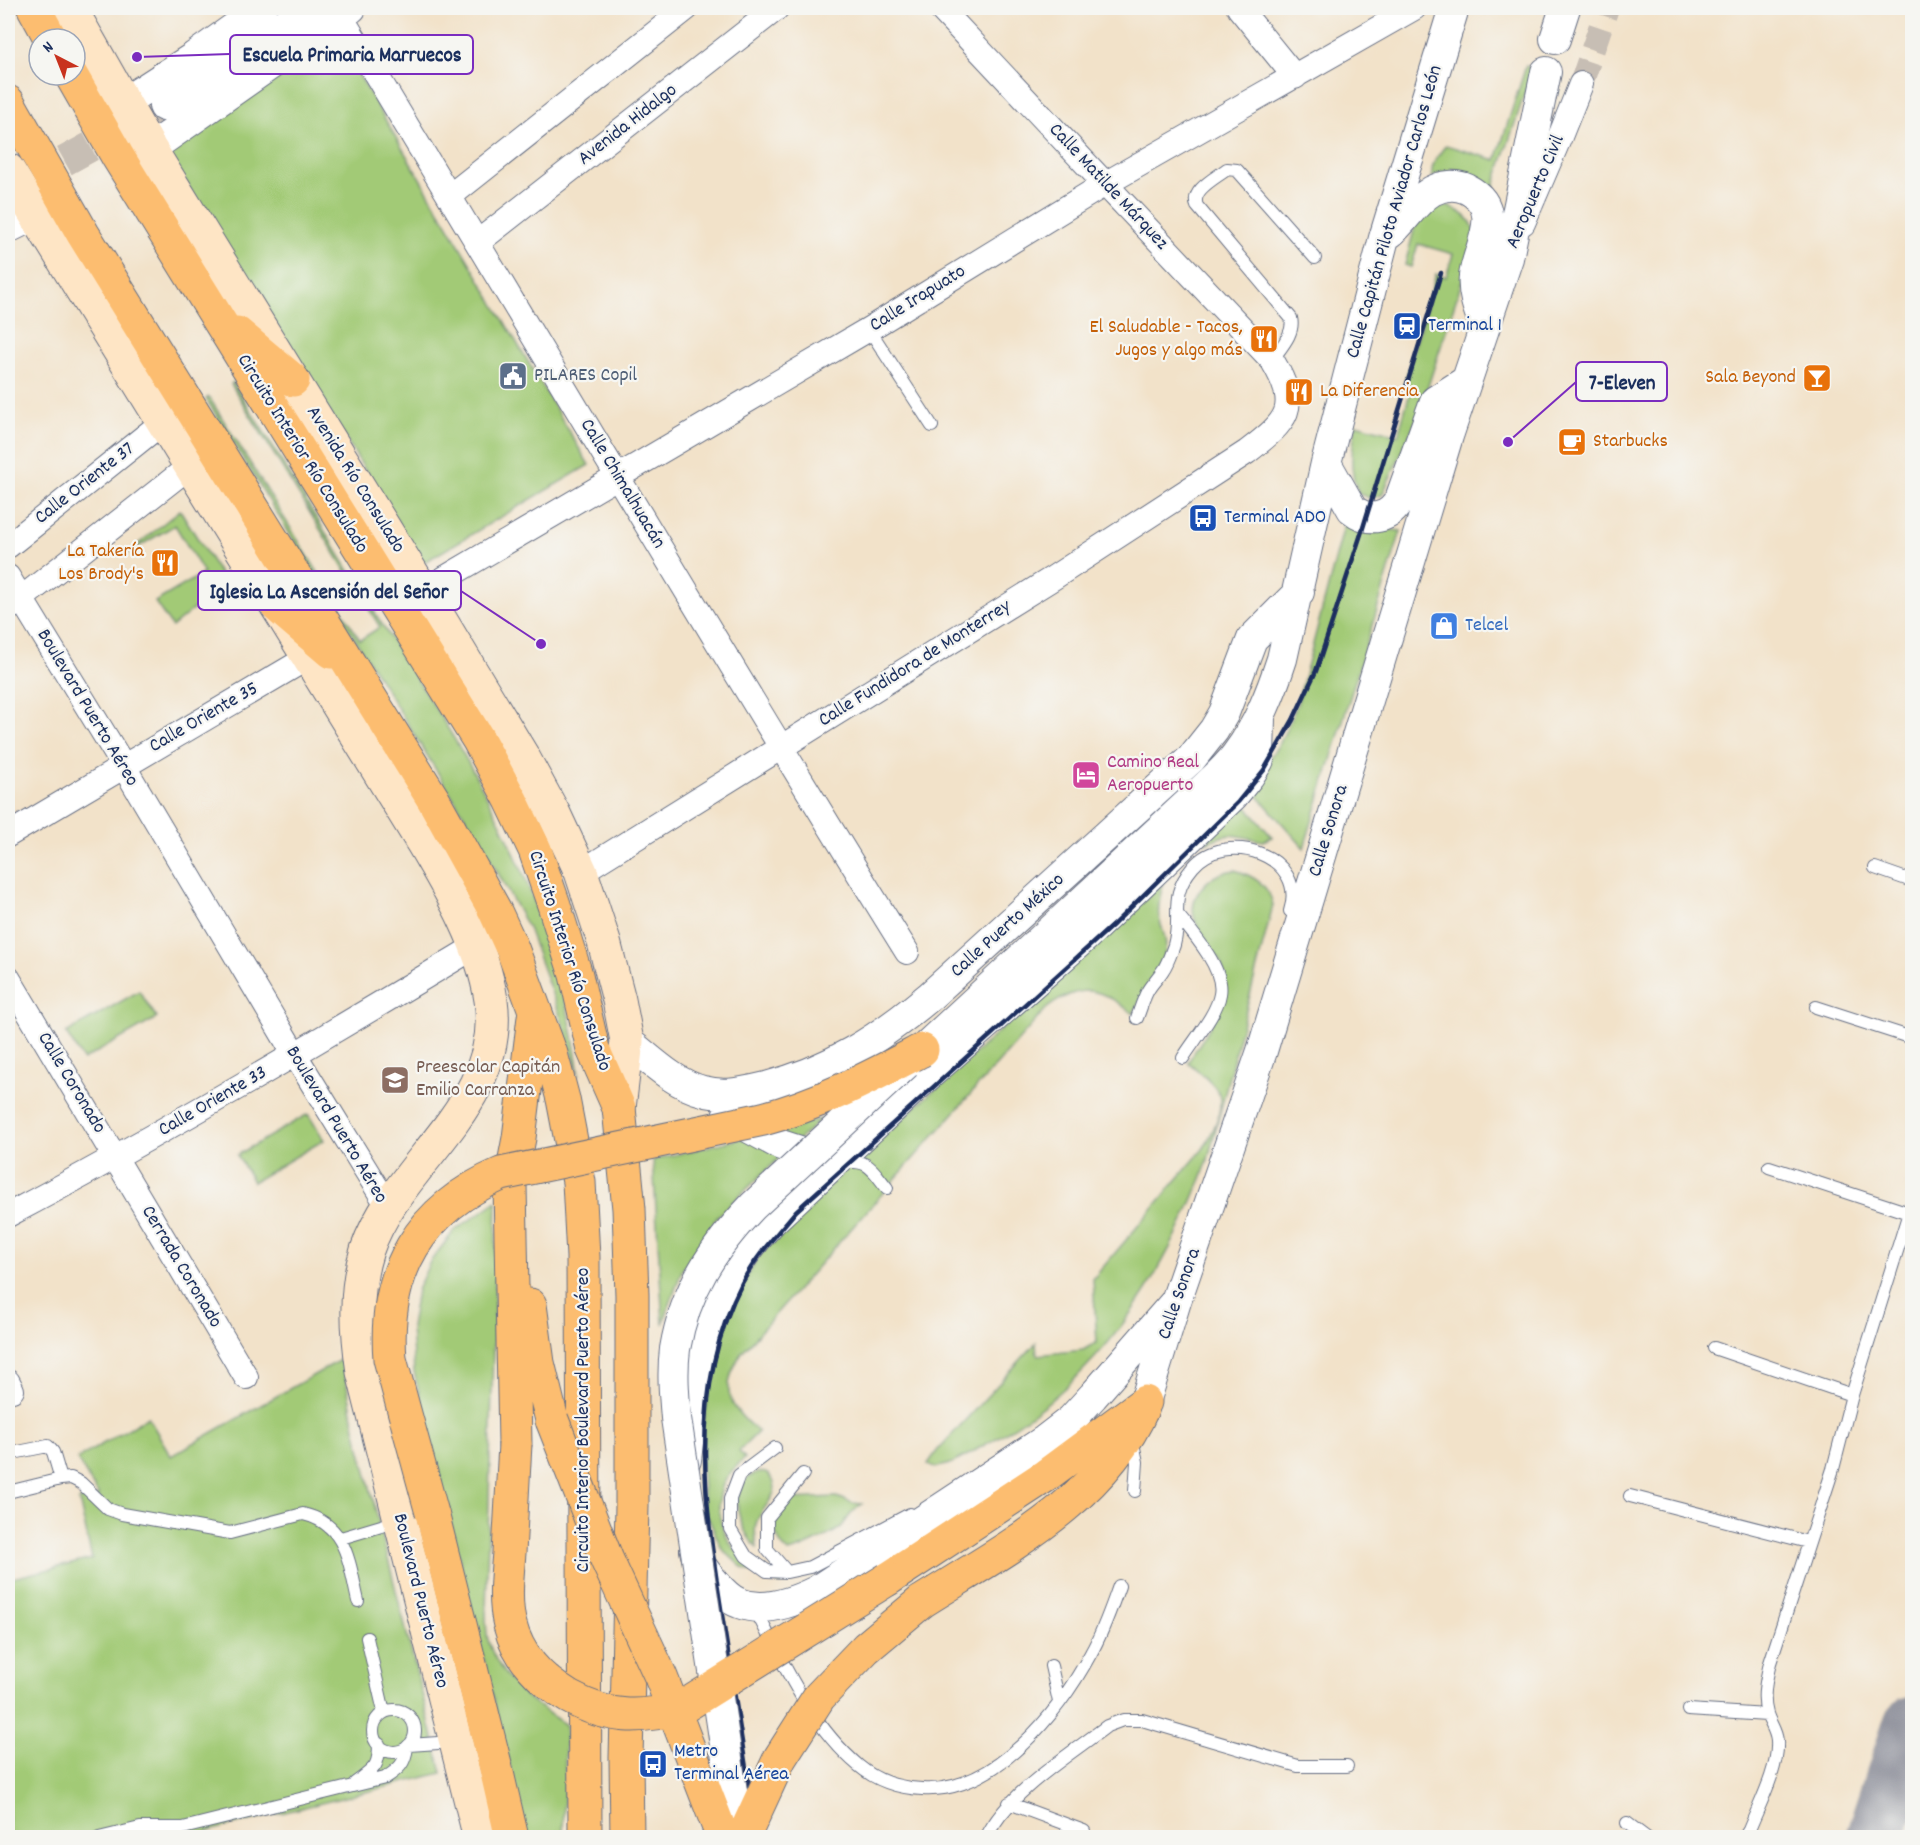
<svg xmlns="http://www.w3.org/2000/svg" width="1920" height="1845" font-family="Dekko,sans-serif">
<rect width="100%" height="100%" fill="#f6f6f2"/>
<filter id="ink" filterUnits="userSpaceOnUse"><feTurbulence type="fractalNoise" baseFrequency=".0167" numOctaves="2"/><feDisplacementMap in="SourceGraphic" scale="12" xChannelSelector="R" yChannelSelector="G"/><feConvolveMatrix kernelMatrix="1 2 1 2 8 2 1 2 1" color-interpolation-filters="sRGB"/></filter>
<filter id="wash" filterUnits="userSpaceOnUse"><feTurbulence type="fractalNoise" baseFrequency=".008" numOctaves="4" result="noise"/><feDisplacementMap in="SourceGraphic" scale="24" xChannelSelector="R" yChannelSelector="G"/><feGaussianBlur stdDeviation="1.35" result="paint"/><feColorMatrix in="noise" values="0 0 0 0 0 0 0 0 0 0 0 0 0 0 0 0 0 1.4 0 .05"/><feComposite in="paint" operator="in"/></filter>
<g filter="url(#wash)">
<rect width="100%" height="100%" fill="#f2e2c9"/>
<!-- green -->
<path fill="#a2ca76" stroke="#5e7c6a" stroke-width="1.5" d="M336 36 589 465 423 563 168 154Z
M1526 66 1533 68 1492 192C1474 173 1456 162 1432 177 1430 165 1439 154 1446 145L1496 160Z
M1447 206C1465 213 1476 221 1475 241L1419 414 1382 495 1370 498 1359 494C1348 470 1352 450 1356 424L1398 435 1411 389 1403 387 1436 274 1446 277 1453 254 1418 244 1411 267 1405 265 1416 222 1434 207Z
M233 382C283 464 333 545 383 626 420 685 460 743 491 805 534 887 568 985 579 1076L563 1024 528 928 482 844 206 399 209 397 360 640 380 627 231 384Z
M180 510 224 581 213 588 215 591 172 627 155 602 204 573 175 525 126 554Z
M1350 525 1401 531 1304 848 1249 786 1280 743 1297 705 1344 526Z
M1239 798 1272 837 1263 841C1232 836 1237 830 1205 843Z
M1235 870C1254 876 1269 885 1273 905L1207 1163C1163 1281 1100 1380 988 1443 971 1452 953 1467 934 1467L928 1464 937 1451 1036 1343 1037 1355 1083 1350 1097 1342 1093 1279 1203 1149C1212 1134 1224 1112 1219 1094 1215 1084 1196 1069 1188 1062 1203 1038 1223 1012 1225 982 1226 946 1175 926 1200 890 1208 878 1221 872 1235 870Z
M1163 883C1161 894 1157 905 1159 917 1162 932 1169 940 1164 956L1133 1014C1101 987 1081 982 1046 1009L742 1352C719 1391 727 1404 758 1432L739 1451 745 1458C737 1466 726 1475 722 1487 707 1535 750 1577 795 1578L780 1584 743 1568 722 1549 704 1508 700 1441 722 1320 767 1241Z
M139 991 157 1018 83 1060 66 1033Z
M308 1114 324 1140 253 1182 237 1155Z
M821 1119 718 1216 682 1270 663 1324 653 1160Z
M497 1201 486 1612C486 1621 486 1631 488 1640 500 1681 532 1703 566 1725L563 1837H527L414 1372 411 1327 417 1290 430 1262 454 1231Z
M342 1359 355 1428 442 1773 185 1837H8V1579L92 1559 79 1500 99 1496 77 1459 148 1417 171 1456Z
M759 1472C764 1472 768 1473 771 1478 784 1493 759 1509 756 1524 754 1531 756 1540 757 1548 737 1528 725 1483 759 1472Z
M837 1497 853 1503 862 1504C852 1512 850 1515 843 1525 838 1532 798 1551 788 1552 777 1543 771 1526 777 1511 779 1507 784 1503 787 1499Z"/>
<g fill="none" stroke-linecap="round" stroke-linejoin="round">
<!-- taxiway -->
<path stroke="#868894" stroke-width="58" d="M1875 1838 1912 1725"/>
</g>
</g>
<g filter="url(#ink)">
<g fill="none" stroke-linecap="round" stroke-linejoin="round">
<!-- minor-tunnel -->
<path stroke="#c7beb4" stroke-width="24" stroke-dasharray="24 12" stroke-linecap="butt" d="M1581 84 1607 8"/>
<!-- tertiary-tunnel -->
<path stroke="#c7beb4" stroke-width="30" stroke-dasharray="30 15" stroke-linecap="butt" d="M25 183 164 106"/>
<!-- service casing -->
<g stroke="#666e83" stroke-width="14">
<path id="service" d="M869 329 932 426
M1272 360C1281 347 1295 333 1291 318L1197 206C1190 190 1216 178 1227 169L1237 170 1315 258
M1875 868 1912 881
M1177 914C1192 932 1225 969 1220 994 1217 1014 1194 1040 1183 1058
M1816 1007 1912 1038
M1137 1018C1140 1010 1143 1000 1147 992 1151 984 1158 978 1163 970 1168 963 1171 953 1174 945 1183 913 1167 898 1193 867 1226 828 1308 856 1290 911
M843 1162C870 1160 871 1168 887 1188
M1769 1167 1909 1213
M1714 1348 1852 1395
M1132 1439 1137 1462 1135 1491
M775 1448 739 1475 730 1499V1529L746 1556 767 1571 787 1572 810 1567 910 1514
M8 1454 48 1446 53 1452 61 1479
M8 1492 61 1479 71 1478 81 1483 108 1509 122 1514 230 1533 303 1514C347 1524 349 1563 358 1601
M1630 1496 1808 1542
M341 1538 398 1521
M787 1572 767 1549V1518L803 1474
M754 1607C783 1663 810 1725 859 1766 878 1782 898 1788 922 1789 995 1794 1060 1711 1091 1653 1103 1632 1111 1608 1119 1586
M367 1638 384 1712
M1051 1666 1059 1702
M1688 1710 1767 1715
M373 1731a21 21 0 1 1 42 0a21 21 0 1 1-42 0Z
M409 1745 453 1742
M355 1783C373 1769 379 1769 379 1744
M1009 1803 1084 1831
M1627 1823 1647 1838
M99 1838 140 1828H183L385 1778C399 1769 405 1764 407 1747
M986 1838C1007 1793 1068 1756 1107 1726L1123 1720H1142L1298 1766H1347
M1744 1838 1749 1830C1759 1805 1779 1768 1777 1741 1776 1730 1770 1724 1767 1714 1762 1697 1766 1680 1770 1663L1833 1469 1852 1395 1912 1203"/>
</g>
<!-- minor casing -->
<g stroke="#666e83" stroke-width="26">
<path id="minor" d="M1239 8 1295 77
M340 15C529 327 714 642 907 952
M450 196 687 8
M1523 223 1559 139 1581 84
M478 242 777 8
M8 546 163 422
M8 577 123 765 295 1055 388 1206
M423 591 869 329 1105 184 1414 8
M8 609 190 466
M8 835 309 657
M581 872 1053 578 1247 452C1288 420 1301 409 1272 360L1105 184 940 8
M8 978 246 1377
M8 1215C167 1131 322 1039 476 946
M8 1382 12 1390"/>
</g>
<!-- tertiary casing -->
<g stroke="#666e83" stroke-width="32">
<path id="tertiary" d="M1555 39 1565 8
M123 103 194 57 262 8
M164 106 235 60 307 8
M150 149 351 8
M8 228 34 215
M1390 233C1405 220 1415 201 1432 191 1443 185 1456 184 1467 189 1506 209 1478 246 1474 276 1472 292 1478 309 1484 324
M1326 463 1352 509C1369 523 1390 519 1400 499L1435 401 1466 381
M627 1041C650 1059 674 1084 703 1091 724 1097 745 1092 766 1087 829 1071 879 1039 929 997L1191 759 1214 730 1224 713 1252 639 1299 592
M922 1050 1197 795C1210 782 1225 770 1236 755 1258 726 1271 693 1282 659L1326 463 1384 238 1454 8
M727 1116 781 1145 831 1161
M1145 1402 1176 1301 1262 1051 1448 436 1508 258 1546 72
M686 1460C693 1401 698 1336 727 1282 739 1258 756 1238 774 1219L913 1089 1086 936 1233 796 1249 776 1259 760 1260 717
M695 1550C697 1562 706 1573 714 1582 721 1590 728 1599 739 1603 764 1613 794 1602 816 1591L1045 1440 1071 1420 1093 1396 1176 1301"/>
</g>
<!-- secondary casing -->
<g stroke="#666e83" stroke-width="35">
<path id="secondary" d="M70 8 150 149 423 591 523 757 554 814 581 872 604 942 619 1000 627 1041 619 1108
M8 170 418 835C448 886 482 941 491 1000 506 1104 397 1162 367 1250 354 1290 357 1332 363 1372L480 1838"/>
</g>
<!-- motorway casing -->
<g stroke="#666e83" stroke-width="35">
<path id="motorway" d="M34 8 51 39
M71 75 118 157 478 739 511 800 535 850 554 905 576 975 593 1049 619 1108 629 1209 632 1295V1506L626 1758 627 1838
M8 102 83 234 433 799 494 909 512 948 551 1054 563 1099 579 1182 583 1257 585 1838
M237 333 293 380
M277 606 331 652
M530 1305 538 1363 552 1420
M515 1444 510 1185 519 1138 534 1017
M432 1513 495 1764 512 1838
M888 1579 1045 1476 1145 1402
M921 1602C1003 1550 1103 1500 1143 1407"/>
</g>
<!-- service -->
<use href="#service" stroke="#fff" stroke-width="12"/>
<!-- minor -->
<use href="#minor" stroke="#fff" stroke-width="24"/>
<!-- tertiary -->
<use href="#tertiary" stroke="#fff" stroke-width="30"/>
<!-- secondary -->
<use href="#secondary" stroke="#fee5c5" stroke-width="33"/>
<!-- motorway -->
<use href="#motorway" stroke="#fcbd6f" stroke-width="33"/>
<!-- rail -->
<path stroke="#1b2f5e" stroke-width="4.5" d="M757 1838C747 1772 736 1706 726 1640 707 1521 684 1396 742 1283 755 1257 778 1233 796 1211L1114 924 1238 802 1264 770 1293 720 1316 671 1362 531 1441 273"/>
<!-- tertiary-bridge casing -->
<g stroke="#666e83" stroke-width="32" stroke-linecap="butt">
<path id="tertiary-bridge" d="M739 1838 676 1418C674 1395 672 1372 675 1349 685 1290 713 1248 753 1206L906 1064"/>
</g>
<!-- motorway-bridge casing -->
<g stroke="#666e83" stroke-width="35" stroke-linecap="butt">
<path id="motorway-bridge" d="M552 1420 607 1560 661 1677 723 1838
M515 1444C513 1480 511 1516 509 1553 507 1576 504 1602 510 1625 518 1657 542 1681 569 1697 609 1719 640 1719 683 1707L888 1579
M432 1513 390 1359C383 1271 420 1209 501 1174L763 1119C820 1104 870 1077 922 1050
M743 1838 780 1758 819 1697 866 1648 921 1602"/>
</g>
<!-- tertiary-bridge -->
<use href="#tertiary-bridge" stroke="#fff" stroke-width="30"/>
<!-- motorway-bridge -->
<use href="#motorway-bridge" stroke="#fcbd6f" stroke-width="33"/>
</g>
</g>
<!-- icons -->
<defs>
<g id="station-square" transform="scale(1.5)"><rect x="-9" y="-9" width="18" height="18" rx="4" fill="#1a4fb4" stroke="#f6f6f2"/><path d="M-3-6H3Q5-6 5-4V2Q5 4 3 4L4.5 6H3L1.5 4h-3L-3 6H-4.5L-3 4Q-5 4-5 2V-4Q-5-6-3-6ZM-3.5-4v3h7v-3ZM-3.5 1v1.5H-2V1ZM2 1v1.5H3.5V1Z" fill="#fff"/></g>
<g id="restaurant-square" transform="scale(1.5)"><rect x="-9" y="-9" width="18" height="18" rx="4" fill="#e8710a" stroke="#f6f6f2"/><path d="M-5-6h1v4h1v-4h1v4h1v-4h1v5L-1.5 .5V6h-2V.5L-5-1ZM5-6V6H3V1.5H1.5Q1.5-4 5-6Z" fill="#fff"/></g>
<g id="civic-square" transform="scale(1.5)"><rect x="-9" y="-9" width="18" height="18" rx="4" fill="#5c6f8a" stroke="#f6f6f2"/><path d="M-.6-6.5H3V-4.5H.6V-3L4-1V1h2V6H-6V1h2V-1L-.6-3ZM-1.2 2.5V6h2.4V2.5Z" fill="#fff"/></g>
<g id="bar-square" transform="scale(1.5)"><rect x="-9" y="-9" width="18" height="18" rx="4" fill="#e8710a" stroke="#f6f6f2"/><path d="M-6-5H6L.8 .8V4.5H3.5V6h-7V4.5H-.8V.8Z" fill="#fff"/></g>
<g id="cafe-square" transform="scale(1.5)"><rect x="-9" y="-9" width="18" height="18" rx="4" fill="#e8710a" stroke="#f6f6f2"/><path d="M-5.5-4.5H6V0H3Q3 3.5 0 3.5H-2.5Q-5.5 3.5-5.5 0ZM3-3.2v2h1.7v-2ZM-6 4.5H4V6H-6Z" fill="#fff"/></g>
<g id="bus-square" transform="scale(1.5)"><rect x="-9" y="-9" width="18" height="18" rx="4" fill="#1a4fb4" stroke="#f6f6f2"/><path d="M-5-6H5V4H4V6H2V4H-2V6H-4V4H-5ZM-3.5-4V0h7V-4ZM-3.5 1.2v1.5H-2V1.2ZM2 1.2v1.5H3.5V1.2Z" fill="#fff"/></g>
<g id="shop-square" transform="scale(1.5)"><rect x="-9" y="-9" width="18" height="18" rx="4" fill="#3f7fe0" stroke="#f6f6f2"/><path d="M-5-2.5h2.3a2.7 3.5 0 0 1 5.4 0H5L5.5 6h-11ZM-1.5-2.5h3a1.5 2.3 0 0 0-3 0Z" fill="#fff"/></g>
<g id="hotel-square" transform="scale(1.5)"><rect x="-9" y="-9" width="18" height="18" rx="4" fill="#d1479c" stroke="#f6f6f2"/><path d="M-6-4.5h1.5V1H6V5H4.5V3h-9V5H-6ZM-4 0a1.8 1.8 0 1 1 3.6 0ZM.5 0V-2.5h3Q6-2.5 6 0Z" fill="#fff"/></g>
<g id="school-square" transform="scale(1.5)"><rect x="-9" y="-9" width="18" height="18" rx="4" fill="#8d6e63" stroke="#f6f6f2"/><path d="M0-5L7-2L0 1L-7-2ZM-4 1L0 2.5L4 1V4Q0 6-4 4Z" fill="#fff"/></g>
</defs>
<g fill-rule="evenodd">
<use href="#station-square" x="1407" y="326"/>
<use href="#restaurant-square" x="1264" y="339"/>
<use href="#civic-square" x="513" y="376"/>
<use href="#bar-square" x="1817" y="378"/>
<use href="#restaurant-square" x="1299" y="392"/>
<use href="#cafe-square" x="1572" y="442"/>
<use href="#bus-square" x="1203" y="518"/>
<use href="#restaurant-square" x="165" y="563"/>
<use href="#shop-square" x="1444" y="626"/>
<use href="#hotel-square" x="1086" y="775"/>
<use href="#school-square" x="395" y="1080"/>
<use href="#bus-square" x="653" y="1764"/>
</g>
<g text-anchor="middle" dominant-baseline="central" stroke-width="4.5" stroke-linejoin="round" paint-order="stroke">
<!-- street labels -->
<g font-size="20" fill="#1b2f5e" stroke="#f6f6f2">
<text transform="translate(628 125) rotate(-38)">Avenida Hidalgo</text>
<text transform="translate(1108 187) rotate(47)">Calle Matilde Márquez</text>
<text transform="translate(1536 192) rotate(-67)">Aeropuerto Civil</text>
<text transform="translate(1395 212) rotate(-74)">Calle Capitán Piloto Aviador Carlos León</text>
<text transform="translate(918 299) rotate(-32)">Calle Irapuato</text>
<text transform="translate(302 454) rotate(58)">Circuito Interior Río Consulado</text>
<text transform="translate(355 480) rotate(58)">Avenida Río Consulado</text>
<text transform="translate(85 484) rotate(-38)">Calle Oriente 37</text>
<text transform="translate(622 484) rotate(59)">Calle Chimalhuacán</text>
<text transform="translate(915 664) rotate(-32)">Calle Fundidora de Monterrey</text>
<text transform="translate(87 708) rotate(59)">Boulevard Puerto Aéreo</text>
<text transform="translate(204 718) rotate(-30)">Calle Oriente 35</text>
<text transform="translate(1329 831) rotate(-73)">Calle Sonora</text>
<text transform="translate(1008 926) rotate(-42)">Calle Puerto México</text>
<text transform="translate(569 961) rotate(72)">Circuito Interior Río Consulado</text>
<text transform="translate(71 1083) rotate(59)">Calle Coronado</text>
<text transform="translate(213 1102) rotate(-30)">Calle Oriente 33</text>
<text transform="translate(336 1125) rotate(59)">Boulevard Puerto Aéreo</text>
<text transform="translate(181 1267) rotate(59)">Cerrada Coronado</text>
<text transform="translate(1180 1294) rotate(-71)">Calle Sonora</text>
<text transform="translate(584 1420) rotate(-90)">Circuito Interior Boulevard Puerto Aéreo</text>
<text transform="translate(420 1601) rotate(76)">Boulevard Puerto Aéreo</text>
</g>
<!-- transit labels -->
<g font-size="20" fill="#164399" stroke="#f6f6f2" text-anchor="start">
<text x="1428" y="326">Terminal 1</text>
<text x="1224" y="518">Terminal ADO</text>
<text x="674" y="1752">Metro<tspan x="674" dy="23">Terminal Aérea</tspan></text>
</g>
<!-- food labels -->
<g font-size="20" fill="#c56008" stroke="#f6f6f2" text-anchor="end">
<text x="1243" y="328">El Saludable - Tacos,<tspan x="1243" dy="23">Jugos y algo más</tspan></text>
<text x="1796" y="378">Sala Beyond</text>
<text x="1320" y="392" text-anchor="start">La Diferencia</text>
<text x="1593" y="442" text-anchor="start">Starbucks</text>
<text x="144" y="552">La Takería<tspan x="144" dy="23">Los Brody's</tspan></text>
</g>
<!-- service labels -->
<g font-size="20" fill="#4e5e75" stroke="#f6f6f2" text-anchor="start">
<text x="534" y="376">PILARES Copil</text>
</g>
<!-- shop labels -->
<g font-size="20" fill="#366cbe" stroke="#f6f6f2" text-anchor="start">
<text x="1465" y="626">Telcel</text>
</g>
<!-- hotel labels -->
<g font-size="20" fill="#b23c85" stroke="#f6f6f2" text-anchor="start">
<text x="1107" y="763">Camino Real<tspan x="1107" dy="23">Aeropuerto</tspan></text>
</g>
<!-- education labels -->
<g font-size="20" fill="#785e54" stroke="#f6f6f2" text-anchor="start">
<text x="416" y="1068">Preescolar Capitán<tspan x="416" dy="23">Emilio Carranza</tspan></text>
</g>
</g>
<!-- callouts -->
<path fill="none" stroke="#7b2cbf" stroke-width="2" d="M137 57L230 54M1508 442L1576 382M541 644L461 591"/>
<g fill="#7b2cbf" stroke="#f6f6f2" stroke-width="2">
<circle cx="137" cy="57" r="6"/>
<circle cx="1508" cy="442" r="6"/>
<circle cx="541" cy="644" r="6"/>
</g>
<g fill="#f6f6f2" stroke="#7b2cbf" stroke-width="2">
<rect x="230" y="35" width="243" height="39" rx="6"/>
<rect x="1576" y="362" width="91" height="39" rx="6"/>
<rect x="198" y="571" width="263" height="39" rx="6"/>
</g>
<g font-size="21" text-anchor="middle" font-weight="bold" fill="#1b2f5e">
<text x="352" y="61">Escuela Primaria Marruecos</text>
<text x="1622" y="389">7-Eleven</text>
<text x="329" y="598">Iglesia La Ascensión del Señor</text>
</g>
<!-- margin -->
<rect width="1920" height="1845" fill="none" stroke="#f6f6f2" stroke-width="30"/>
<!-- north arrow -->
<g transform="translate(57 57) rotate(318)"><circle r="28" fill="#f6f6f2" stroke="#9ea6b7" stroke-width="1.5"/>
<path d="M0-4.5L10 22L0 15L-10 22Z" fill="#c8321e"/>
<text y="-9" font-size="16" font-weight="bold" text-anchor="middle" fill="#1b2f5e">N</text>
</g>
</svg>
